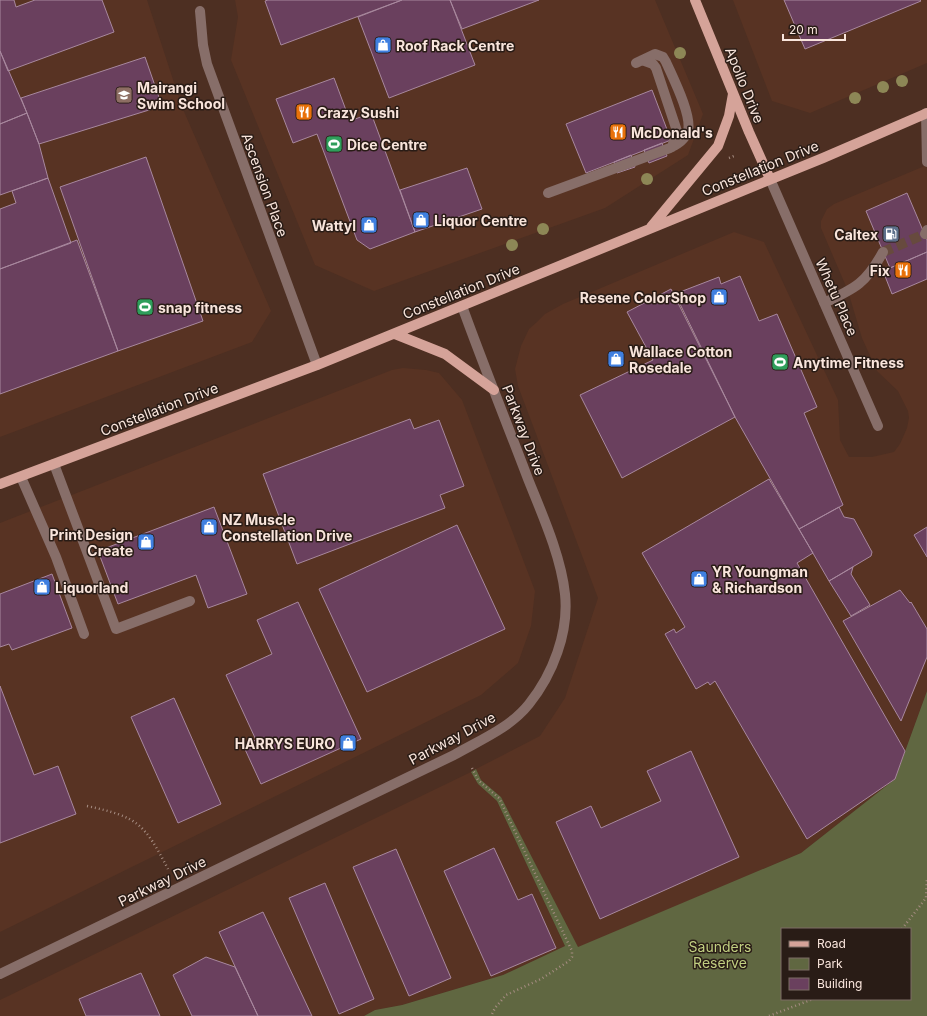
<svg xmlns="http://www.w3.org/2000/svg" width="927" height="1016" font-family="Inter,sans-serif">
<rect width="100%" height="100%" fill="#4d2f22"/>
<!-- built -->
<path fill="#583323" d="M0 0H147L182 107 271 311 252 342 0 437Z
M235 0H655L703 114 688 155 605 208 374 291 315 265 231 60 238 17Z
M733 0H927V63L810 113 772 101Z
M927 165V691L895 779 801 853 577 948 501 797 481 780 476 769 540 736 565 698 598 598 518 386 515 369 521 346 529 329 537 322 545 314 563 304 734 232 764 242 838 400 840 440 849 457H872L894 452 900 444 907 428 909 418 908 411 898 391 877 371 862 338 848 291 821 228V221L827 209 834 204Z
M403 368 426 370 439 373 462 400 535 591 531 626 518 663 481 695 0 932V523L392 370Z
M471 772 478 784 497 801 565 946 503 975 402 1005 375 1010 364 1016H0V1000Z"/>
<!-- green -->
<path fill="#606741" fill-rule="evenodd" d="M927 691V1016H364L375 1010 402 1005 503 975 565 946 497 801 478 784 471 772 476 769 481 780 501 797 578 947 801 853 895 779ZM782 929H910V999H782Z"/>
<!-- building -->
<path fill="#6a405e" stroke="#a8889e" d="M0 0H14L16 7 35 0H102L114 32 8 71 0 51Z
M268 0H402L281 45 265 1Z
M402 0H450L475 65 389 98 358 17Z
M450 0H539L462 29Z
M784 0H920L921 1 805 49Z
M0 51 27 113 0 124Z
M145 57 162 106 39 144 21 98Z
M334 78 350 121 371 113 415 232 370 249 357 240 317 134 293 143 276 99Z
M652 90 671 140 586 173 566 124Z
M27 113 39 144 48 178 0 195V124Z
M662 143 667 156 649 163 644 150Z
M631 155 635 167 617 173 614 162Z
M146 157 203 321 118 351 60 187Z
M467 168 482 209 415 232 400 190Z
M48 178 71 243 0 269V209L16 203 12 191Z
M907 193 927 240V252L890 268 866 211Z
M77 240 118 351 0 394V269Z
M927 252V279L892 294 883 271Z
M740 276 759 321 777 314 817 407 804 413 843 505 799 529 735 417 680 304 684 303 680 292 719 277 721 284Z
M671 289 735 417 622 478 580 395 653 360 627 312Z
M410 419 414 429 439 420 464 486 440 495 445 508 297 564 263 474Z
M769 479 813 553 797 563 905 751 895 779 807 839 715 681 710 685 708 682 696 689 665 634 674 629 676 633 685 627 642 553Z
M214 507 247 594 208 608 196 575 118 604 98 551Z
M839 507 844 517 854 519 872 552 871 556 829 581 799 529Z
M457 525 505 629 367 692 319 589Z
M927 527V557L914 535Z
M853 567 851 574 870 605 851 616 829 581Z
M52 574 72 628 12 650 9 644 0 647V594Z
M900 590 910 603 911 602 927 629V657L901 721 843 621Z
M298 602 361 739 261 784 243 745 256 740 226 675 272 654 257 620Z
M0 686 34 775 58 766 76 814 0 843Z
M174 698 221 804 178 823 131 717Z
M691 751 739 857 600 919 556 822 591 806 601 828 661 801 647 771Z
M494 848 518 900 532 894 556 948 491 976 444 871Z
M396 849 451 978 409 996 353 867Z
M325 883 374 999 339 1014 289 898Z
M263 912 312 1016H258L219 932Z
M206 957 235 967 258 1016H192L173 975Z
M141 973 160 1016H86L79 999Z"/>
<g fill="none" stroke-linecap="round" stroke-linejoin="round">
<!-- minor-tunnel -->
<path stroke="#674a3e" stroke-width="10" stroke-dasharray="10 5" stroke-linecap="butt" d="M883 252 925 234"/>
<!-- path -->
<path stroke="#a68d82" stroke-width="2.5" stroke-dasharray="1 3" stroke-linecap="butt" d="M729 158 734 156
M472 768 478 780 499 798 572 951V957L569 961 541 979 506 995 495 1008 491 1016
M87 806C138 817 144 823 168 869
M902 929 926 898 927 878
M769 1016 813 999"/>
<!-- minor -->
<path stroke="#876e69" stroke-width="10" d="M200 11 203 45 207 64 317 365
M642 60 653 64 656 68 677 131 672 147
M926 113 927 162
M770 179 878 426
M548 193 670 148C677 144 685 140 688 131 692 115 673 78 666 62L663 57 655 54 636 63
M925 234 927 230
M824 303C856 288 866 283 883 252
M54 464 116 629 190 601
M21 477 56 557 84 634
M0 974 454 755C480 740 510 728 529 704 553 674 569 632 565 594 561 556 542 514 528 479 506 421 483 364 462 306"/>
<!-- major -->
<path stroke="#d5a399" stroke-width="10" d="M695 0 749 132 770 179
M651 227 718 146 729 116 733 94
M395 334 445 354 494 390
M0 484 317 365 823 158 927 113"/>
</g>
<!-- trees -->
<g fill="#8d8756">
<circle cx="680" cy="53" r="6"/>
<circle cx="902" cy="81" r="6"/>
<circle cx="883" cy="87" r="6"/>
<circle cx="855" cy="98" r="6"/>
<circle cx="647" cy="179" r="6"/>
<circle cx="543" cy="229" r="6"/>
<circle cx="512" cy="245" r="6"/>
</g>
<!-- icons -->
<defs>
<g id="shop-square" transform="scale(0.9)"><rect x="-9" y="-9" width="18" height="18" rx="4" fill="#3f7fe0" stroke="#291c16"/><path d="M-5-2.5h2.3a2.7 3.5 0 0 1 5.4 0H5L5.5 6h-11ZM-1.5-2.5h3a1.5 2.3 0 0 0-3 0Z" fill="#fff"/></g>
<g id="school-square" transform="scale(0.9)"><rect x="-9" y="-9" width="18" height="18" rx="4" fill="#8d6e63" stroke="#291c16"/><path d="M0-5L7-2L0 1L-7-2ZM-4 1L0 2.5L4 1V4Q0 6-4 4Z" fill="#fff"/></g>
<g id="restaurant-square" transform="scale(0.9)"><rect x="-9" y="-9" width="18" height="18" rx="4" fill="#e8710a" stroke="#291c16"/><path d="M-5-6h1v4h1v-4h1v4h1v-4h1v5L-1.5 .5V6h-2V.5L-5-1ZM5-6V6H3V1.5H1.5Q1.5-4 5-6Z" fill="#fff"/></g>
<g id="stadium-square" transform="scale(0.9)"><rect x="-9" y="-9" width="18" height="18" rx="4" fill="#2e9e5b" stroke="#291c16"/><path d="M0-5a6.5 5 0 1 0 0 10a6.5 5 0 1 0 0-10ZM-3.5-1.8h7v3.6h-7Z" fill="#fff"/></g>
<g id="fuel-square" transform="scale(0.9)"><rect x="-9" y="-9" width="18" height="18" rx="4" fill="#5c6f8a" stroke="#291c16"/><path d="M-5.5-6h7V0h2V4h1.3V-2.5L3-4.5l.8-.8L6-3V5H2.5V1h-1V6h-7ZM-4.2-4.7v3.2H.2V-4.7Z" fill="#fff"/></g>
</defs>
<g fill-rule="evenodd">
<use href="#shop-square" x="383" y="45"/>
<use href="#school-square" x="124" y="95"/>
<use href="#restaurant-square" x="304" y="112"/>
<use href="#restaurant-square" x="618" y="132"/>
<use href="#stadium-square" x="334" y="144"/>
<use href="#shop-square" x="421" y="220"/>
<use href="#shop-square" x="369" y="225"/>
<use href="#fuel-square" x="891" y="234"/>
<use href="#restaurant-square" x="903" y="270"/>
<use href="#shop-square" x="719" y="297"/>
<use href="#stadium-square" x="145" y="307"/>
<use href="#shop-square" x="616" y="359"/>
<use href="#stadium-square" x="780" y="362"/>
<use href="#shop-square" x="209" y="527"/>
<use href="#shop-square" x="146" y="542"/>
<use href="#shop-square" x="699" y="579"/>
<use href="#shop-square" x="42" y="587"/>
<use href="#shop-square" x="348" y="743"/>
</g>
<g text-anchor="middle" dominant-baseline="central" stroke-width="3" stroke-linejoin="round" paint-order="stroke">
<!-- poi labels -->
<g font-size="14" font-weight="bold" fill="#f9e5dc" stroke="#291c16" text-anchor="start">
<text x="396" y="45">Roof Rack Centre</text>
<text x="137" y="87">Mairangi<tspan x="137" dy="16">Swim School</tspan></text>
<text x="317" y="112">Crazy Sushi</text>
<text x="631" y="132">McDonald's</text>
<text x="347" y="144">Dice Centre</text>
<text x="434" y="220">Liquor Centre</text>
<text x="356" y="225" text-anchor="end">Wattyl</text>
<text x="878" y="234" text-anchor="end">Caltex</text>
<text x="890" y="270" text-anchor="end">Fix</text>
<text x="706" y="297" text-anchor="end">Resene ColorShop</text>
<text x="158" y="307">snap fitness</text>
<text x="629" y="351">Wallace Cotton<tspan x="629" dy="16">Rosedale</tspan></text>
<text x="793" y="362">Anytime Fitness</text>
<text x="222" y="519">NZ Muscle<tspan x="222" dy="16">Constellation Drive</tspan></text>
<text x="133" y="534" text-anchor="end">Print Design<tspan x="133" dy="16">Create</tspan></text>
<text x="712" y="571">YR Youngman<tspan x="712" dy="16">&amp; Richardson</tspan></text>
<text x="55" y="587">Liquorland</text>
<text x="335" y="743" text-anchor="end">HARRYS EURO</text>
</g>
<!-- street labels -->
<g font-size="14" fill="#f9e5dc" stroke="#291c16">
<text transform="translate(745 85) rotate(68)">Apollo Drive</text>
<text transform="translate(760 168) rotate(-22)">Constellation Drive</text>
<text transform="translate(265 185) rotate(70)">Ascension Place</text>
<text transform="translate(461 291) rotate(-22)">Constellation Drive</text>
<text transform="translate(837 297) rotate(66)">Whetu Place</text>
<text transform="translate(159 409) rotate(-21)">Constellation Drive</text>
<text transform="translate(524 430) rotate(69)">Parkway Drive</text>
<text transform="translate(452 738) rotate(-28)">Parkway Drive</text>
<text transform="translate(162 881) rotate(-26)">Parkway Drive</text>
</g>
<!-- park labels -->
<g font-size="14" fill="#c1cf81" stroke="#291c16">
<text x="720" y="946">Saunders<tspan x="720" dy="16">Reserve</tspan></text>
</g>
</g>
<!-- legend -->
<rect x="781" y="928" width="130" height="72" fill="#291c16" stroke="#7c6c65"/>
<rect x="789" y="941" width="20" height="6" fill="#d5a399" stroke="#7c6c65"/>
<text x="817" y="948" font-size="12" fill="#f9e5dc">Road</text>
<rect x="789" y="958" width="20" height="12" fill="#606741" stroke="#7c6c65"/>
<text x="817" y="968" font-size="12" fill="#f9e5dc">Park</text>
<rect x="789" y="978" width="20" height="12" fill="#6a405e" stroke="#7c6c65"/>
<text x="817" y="988" font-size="12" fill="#f9e5dc">Building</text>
<!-- scale -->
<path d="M783 34v6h62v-6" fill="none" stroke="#f9e5dc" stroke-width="2"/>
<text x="789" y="34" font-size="12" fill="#f9e5dc" stroke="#291c16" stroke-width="3" paint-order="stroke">20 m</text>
</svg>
